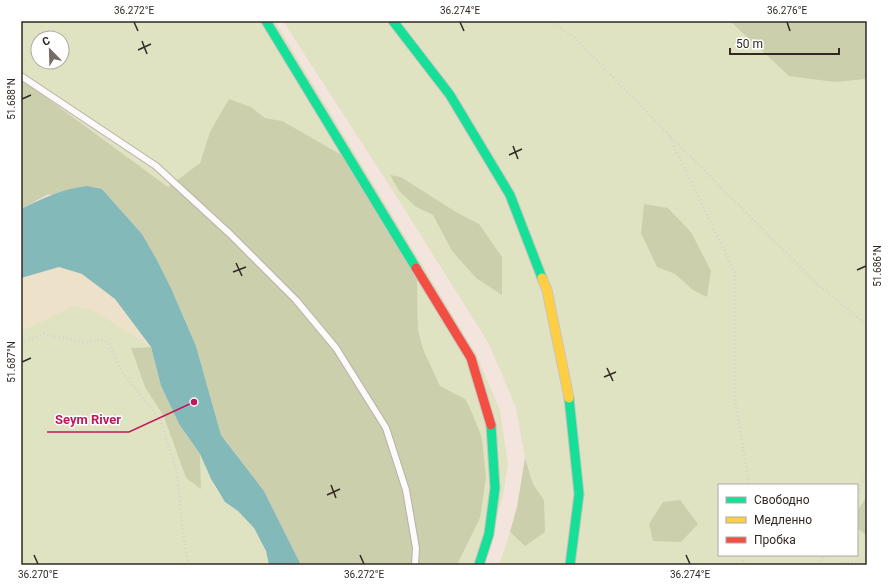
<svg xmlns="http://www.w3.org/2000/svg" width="888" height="586" font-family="Roboto,sans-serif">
<rect width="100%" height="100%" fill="#f4e4de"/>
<!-- green -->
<path fill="#dfe3c1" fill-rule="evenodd" d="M21 21H275L476 354 500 410 508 464 503 496 482 565H457L480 518 465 399 440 386 423 349 418 330 417 280 282 121 265 118 251 107 210 132 200 163 168 187 21 79ZM38 38H62V62H38Z
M283 21H730L756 44 835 82 867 79V498L857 511V485H719V555H857V528L867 536V565H499L510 532 525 546 544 500 533 484 525 458 516 408 489 344 400 202ZM401 177 456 212 479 224 502 295 476 278 452 251 433 215 416 207ZM644 204 693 290 675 274 657 267 641 233ZM680 500 649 524 663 503Z
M73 306 93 310 151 347 131 348 145 387 164 417 186 478 201 488 200 454C207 470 213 488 225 501 228 506 235 508 239 512 255 527 265 544 269 565H21V331Z"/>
<!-- forest -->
<path fill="#cbcfac" d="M730 21H867V79L835 82 789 76Z
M21 79 168 187 200 163 210 132 229 99 251 107 265 118 282 121 347 158 417 280 418 330 423 349 440 386 465 399 470 408 482 438 486 478 480 518 457 565H301L264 491 221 435 196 346 171 288 157 260 142 234 102 189 47 195 21 209Z
M390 175 401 177 456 212 479 224 502 257V295L476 278 452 251 433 215 416 207 399 191Z
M644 204 668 208 691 232 711 271 707 297 693 290 675 274 657 267 641 233Z
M151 347 161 386 179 424 200 454 201 489 186 478 164 417 145 387 131 348Z
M525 458 533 484 544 500 545 532 525 546 510 532 517 507Z
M866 498H867V536L857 528V511Z
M680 500 698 524 681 542 653 541 649 524 663 502Z"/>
<!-- sand -->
<path fill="#ede1ca" d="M58 267 82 274 115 299 151 347 93 310 73 306 21 331V278Z"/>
<!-- water -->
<path fill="#83bab9" d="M87 186 102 189 142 234 157 260 171 288 196 346 221 435 264 491 301 565H269L266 551 254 528 238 511 225 502 211 479 200 454 179 424 161 386 151 347 115 299 82 274 59 267 21 278V209C43 198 62 189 87 186Z"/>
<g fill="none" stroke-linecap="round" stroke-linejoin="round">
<!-- lane casing -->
<g stroke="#bbafaa" stroke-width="8">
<path id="lane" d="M21 76 156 166 230 234 296 300 336 348 386 428 406 490 416 548 415 565"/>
</g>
<!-- fast casing -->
<g stroke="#cac2bf" stroke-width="11">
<path id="fast" d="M266 21 416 268
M393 21 450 95 510 195 542 278
M569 398 579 494 570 565
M479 565 489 534 495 488 491 425"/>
</g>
<!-- slow casing -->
<g stroke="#cac2bf" stroke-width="11">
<path id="slow" d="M542 278 547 290 569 398"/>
</g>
<!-- jam casing -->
<g stroke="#cac2bf" stroke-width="11">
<path id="jam" d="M416 268 471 358 491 425"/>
</g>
<!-- path -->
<path stroke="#d6d1d0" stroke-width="2.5" stroke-dasharray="1 3" stroke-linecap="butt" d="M551 21 573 36 668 134 735 273V399L749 485
M670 136 815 282 867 325
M21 343 44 334 87 343 101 339 109 344 123 373 160 420 177 471 183 534 189 565
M857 497 867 469
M742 565 744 555
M819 565 824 555
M832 565 867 559"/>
<!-- lane -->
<use href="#lane" stroke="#fdfbfa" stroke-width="6"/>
<!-- fast -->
<use href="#fast" stroke="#16e098" stroke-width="9"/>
<!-- slow -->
<use href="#slow" stroke="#ffcf43" stroke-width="9"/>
<!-- jam -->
<use href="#jam" stroke="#f24e42" stroke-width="9"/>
</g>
<!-- ticks -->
<path fill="none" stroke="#322824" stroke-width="1.5" d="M134 22 138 31M460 22 464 31M787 22 790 31M142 41 147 54M138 50 151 44M22 99 31 95M513 146 518 159M509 155 522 149M236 263 242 276M857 270 866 266M233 272 246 267M22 362 31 358M607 368 613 381M604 377 616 372M331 485 336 498M327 495 340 489M34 555 38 564M360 555 364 564M686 555 690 564"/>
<!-- callouts -->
<path fill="none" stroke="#c2185b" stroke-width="1.5" d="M194 402L129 432H47"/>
<circle fill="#c2185b" stroke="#fff" stroke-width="1.5" cx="194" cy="402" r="4"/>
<g font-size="13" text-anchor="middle" font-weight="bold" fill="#c2185b" stroke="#fff" stroke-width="3" stroke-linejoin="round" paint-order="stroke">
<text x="88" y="424">Seym River</text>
</g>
<!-- border -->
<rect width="888" height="586" fill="none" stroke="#ffffff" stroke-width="44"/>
<!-- legend -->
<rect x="718" y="484" width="140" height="72" fill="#ffffff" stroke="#ada9a7"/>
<rect x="726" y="497" width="20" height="6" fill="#16e098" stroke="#ada9a7"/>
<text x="754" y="504" font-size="12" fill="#322824">Свободно</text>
<rect x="726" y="517" width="20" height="6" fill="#ffcf43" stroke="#ada9a7"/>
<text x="754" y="524" font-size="12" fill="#322824">Медленно</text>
<rect x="726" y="537" width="20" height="6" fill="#f24e42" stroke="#ada9a7"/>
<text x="754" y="544" font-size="12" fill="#322824">Пробка</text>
<!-- north arrow -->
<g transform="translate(50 50) rotate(337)"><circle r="19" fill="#ffffff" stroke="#ada9a7"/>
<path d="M0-3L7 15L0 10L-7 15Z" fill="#766a65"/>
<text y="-6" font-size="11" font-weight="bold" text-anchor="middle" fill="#322824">С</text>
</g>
<!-- scale -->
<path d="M730 48v6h109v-6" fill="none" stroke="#322824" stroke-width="2"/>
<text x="736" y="48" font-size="12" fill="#322824" stroke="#ffffff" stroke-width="3" paint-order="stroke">50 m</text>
<rect x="22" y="22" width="844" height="542" fill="none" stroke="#322824" stroke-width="1.5"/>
<g font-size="10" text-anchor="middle" fill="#322824">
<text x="134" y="14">36.272°E</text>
<text x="460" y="14">36.274°E</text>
<text x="787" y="14">36.276°E</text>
<text transform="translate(11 99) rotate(-90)" y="4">51.688°N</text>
<text transform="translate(877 266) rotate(-90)" y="4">51.686°N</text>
<text transform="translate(11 362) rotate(-90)" y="4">51.687°N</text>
<text x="38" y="578">36.270°E</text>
<text x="364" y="578">36.272°E</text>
<text x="690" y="578">36.274°E</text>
</g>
</svg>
